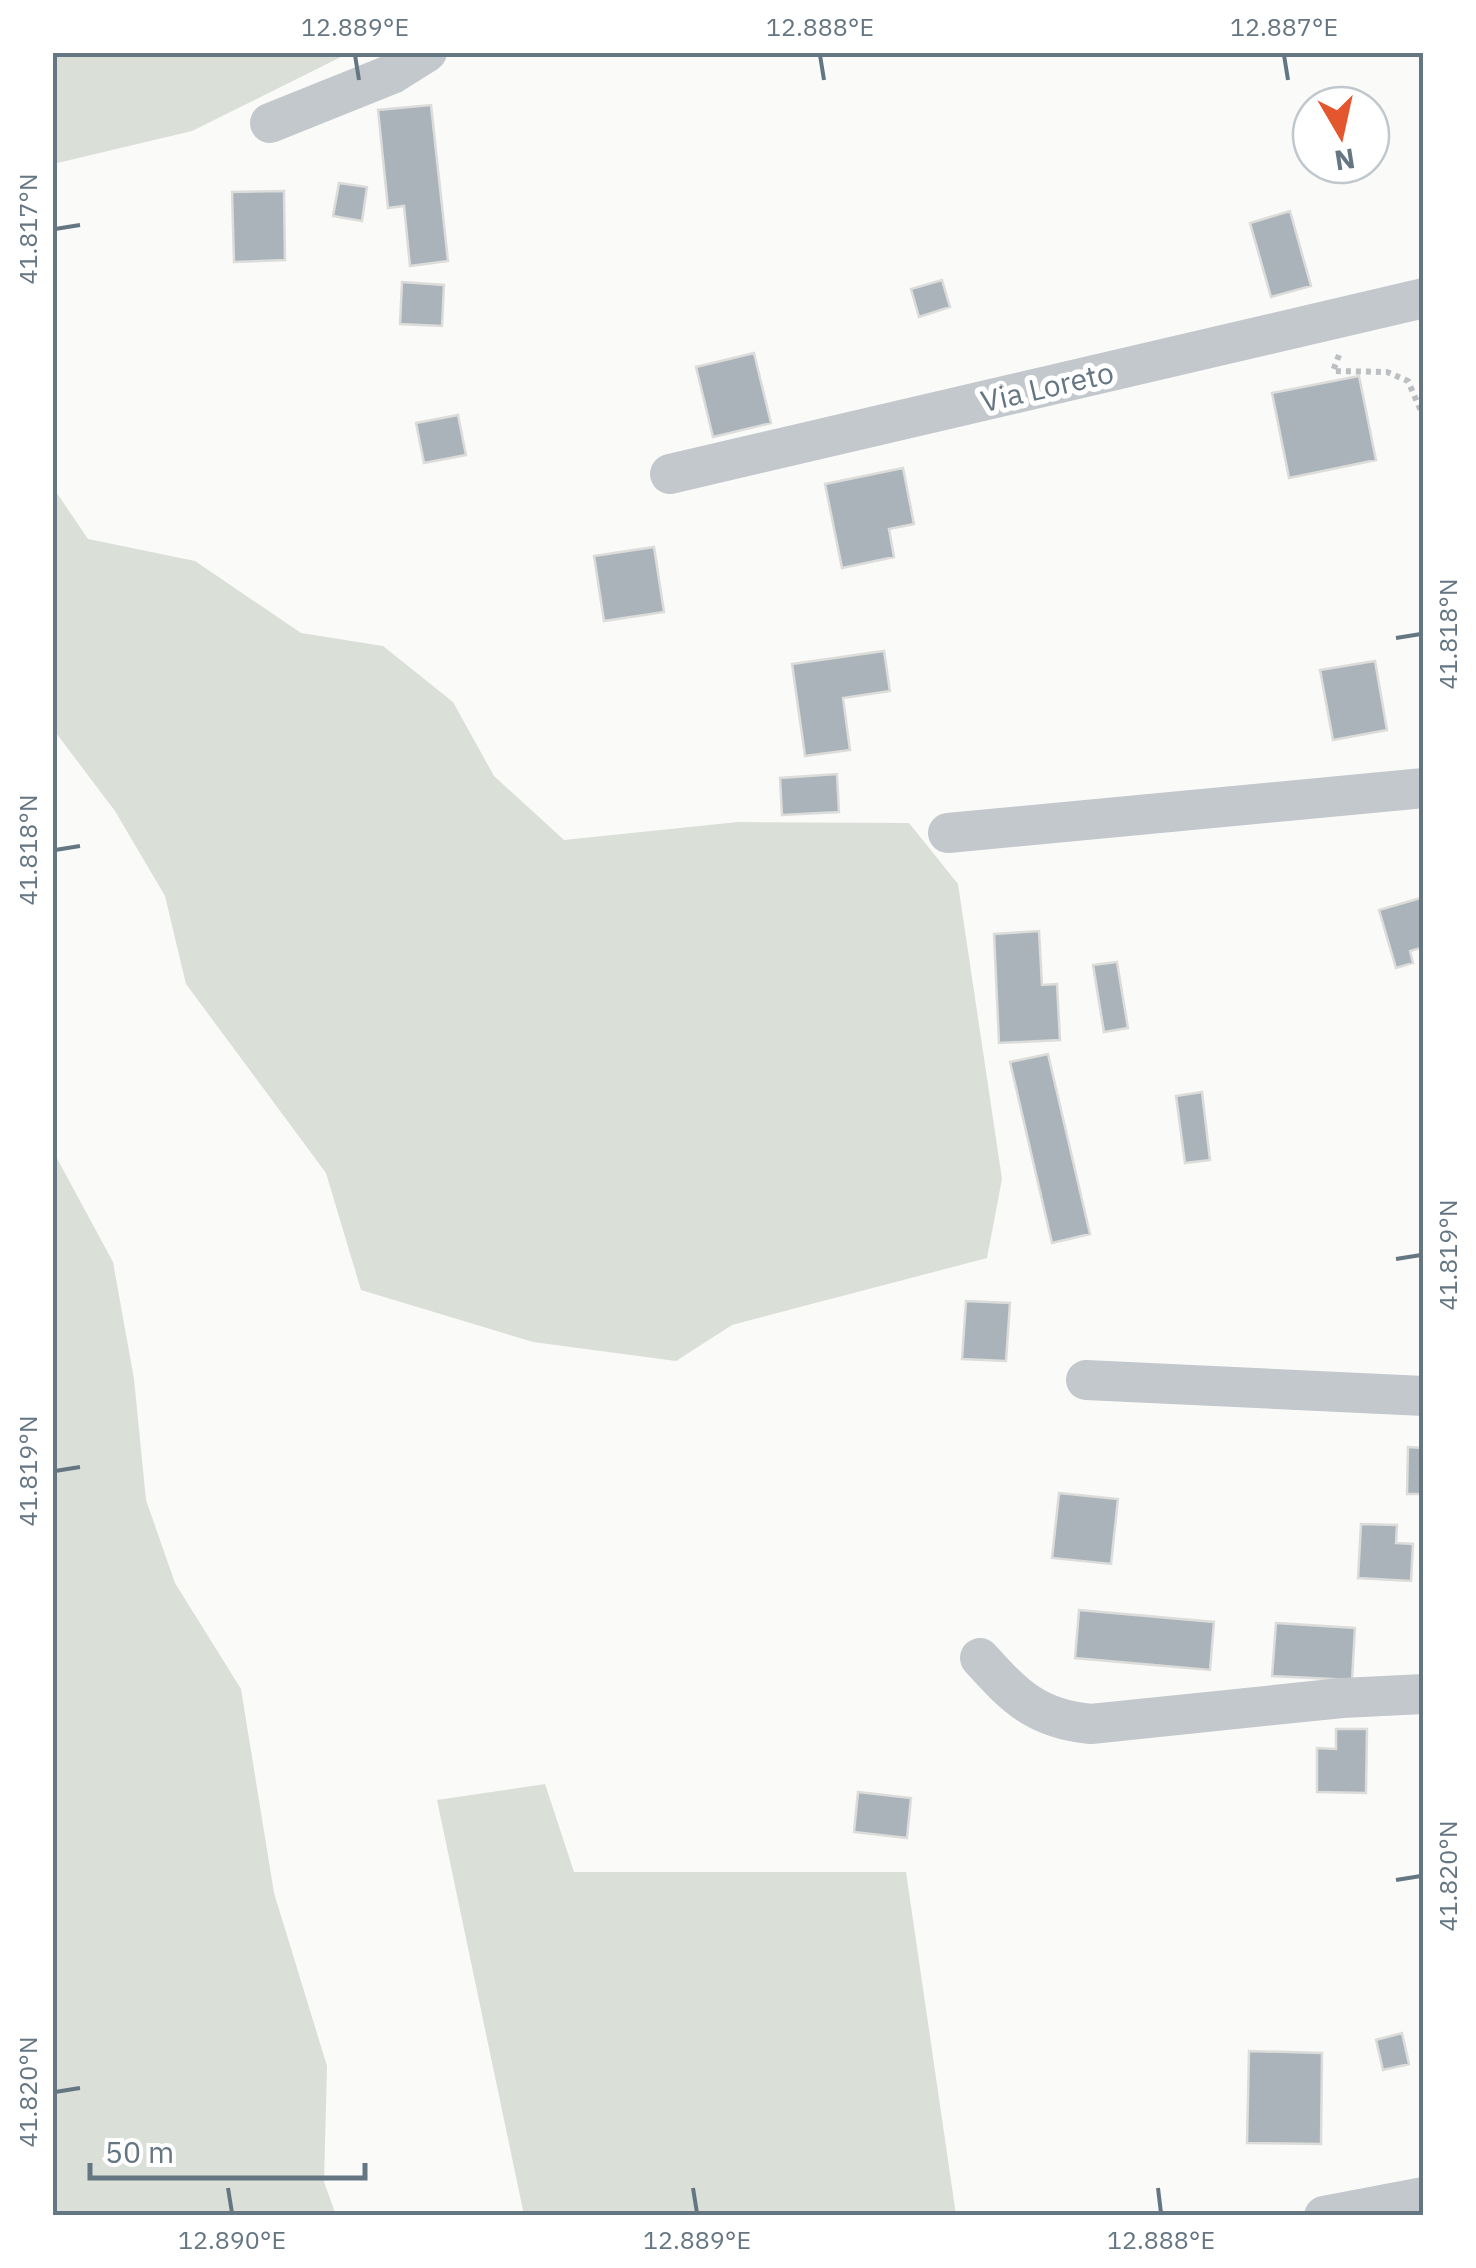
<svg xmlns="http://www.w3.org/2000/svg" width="1476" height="2268" font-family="'IBM Plex Sans',sans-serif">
<rect width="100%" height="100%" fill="#fafaf8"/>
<!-- green -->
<path fill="#dadfd7" d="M53 52H349V53L192 131 53 164Z
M52 486 88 539 195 561 301 633 383 646 453 702 494 776 564 840 738 822 909 823 958 884 1002 1179 987 1258 732 1325 676 1361 533 1342 361 1290 326 1173 186 984 165 896 115 811 53 729Z
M53 1151 113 1262 134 1379 146 1500 175 1583 241 1689 274 1893 327 2066 324 2182 336 2215H53Z
M545 1784 574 1872H906L956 2215H524L437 1800Z"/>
<!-- building -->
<path fill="#aab3b9" stroke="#dcdcda" stroke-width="2.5" d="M431 105 448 261 410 266 404 206 388 208 378 110Z
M339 183 367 187 362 221 333 216Z
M284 191 285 260 234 262 232 192Z
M1290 211 1311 286 1271 297 1250 223Z
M942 280 950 307 919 317 911 289Z
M402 282 444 285 442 326 400 324Z
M754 353 771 423 713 437 696 367Z
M1359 376 1376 460 1289 478 1272 393Z
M458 415 466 455 424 463 416 423Z
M903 468 914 524 889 529 894 557 842 568 825 484Z
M654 547 664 612 604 621 594 556Z
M884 651 890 691 843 698 850 750 805 756 792 664Z
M1375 661 1387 730 1333 740 1320 670Z
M837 774 839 812 782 815 780 778Z
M1424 897V947L1410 951 1413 963 1396 968 1379 910Z
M1039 931 1042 985 1057 984 1060 1040 999 1043 994 934Z
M1117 962 1128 1028 1104 1032 1093 965Z
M1048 1054 1090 1234 1052 1243 1010 1062Z
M1202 1092 1210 1160 1185 1163 1176 1096Z
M966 1301 1010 1303 1006 1361 962 1359Z
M1408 1447 1424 1448V1494H1407Z
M1059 1493 1118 1499 1111 1564 1052 1558Z
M1361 1524 1397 1525 1396 1543 1413 1544 1411 1581 1358 1578Z
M1079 1610 1214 1622 1210 1670 1075 1658Z
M1276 1623 1355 1628 1352 1680 1272 1676Z
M1336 1729H1367L1366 1793 1317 1792V1748L1336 1749Z
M858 1792 911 1798 907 1838 854 1832Z
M1402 2033 1409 2064 1383 2070 1376 2040Z
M1249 2051 1322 2053 1321 2144 1247 2143Z"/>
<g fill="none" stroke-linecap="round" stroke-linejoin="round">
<!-- path -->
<path stroke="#bbbfc2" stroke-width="6" stroke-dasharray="5 5" stroke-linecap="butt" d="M1339 355 1333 371 1387 372 1408 381 1424 418"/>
<!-- minor -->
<path stroke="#c3c8cc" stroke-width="40" d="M270 123 392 74 427 52
M670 474 1424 298
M948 833 1424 788
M1086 1380 1424 1396
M980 1658C1015 1697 1037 1719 1091 1724L1342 1698 1424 1694
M1324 2216 1424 2197"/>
</g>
<!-- ticks -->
<path fill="none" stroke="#657683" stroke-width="4" d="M355 55 359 80M820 55 824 80M1284 55 1288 80M55 229 80 225M1396 638 1421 634M55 850 80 846M1396 1259 1421 1255M55 1471 80 1467M1396 1880 1421 1876M55 2092 80 2088M228 2188 232 2213M693 2188 697 2213M1158 2188 1161 2213"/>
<g text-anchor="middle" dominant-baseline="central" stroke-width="10" stroke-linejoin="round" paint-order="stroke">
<!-- street labels -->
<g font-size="30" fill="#657683" stroke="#fff">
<text transform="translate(1047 386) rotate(-13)">Via Loreto</text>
</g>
</g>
<!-- border -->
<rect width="1476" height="2268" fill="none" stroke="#ffffff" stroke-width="110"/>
<!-- north arrow -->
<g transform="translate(1341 135) rotate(171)"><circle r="48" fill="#ffffff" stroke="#c1c8cd" stroke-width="2.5"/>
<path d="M0-8L18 38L0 25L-18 38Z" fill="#e4572e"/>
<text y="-15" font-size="28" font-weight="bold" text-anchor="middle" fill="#657683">N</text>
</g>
<!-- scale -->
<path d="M90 2163v15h275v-15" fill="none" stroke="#657683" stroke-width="5"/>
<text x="105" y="2163" font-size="30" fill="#657683" stroke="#ffffff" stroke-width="8" paint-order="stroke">50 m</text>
<rect x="55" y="55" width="1366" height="2158" fill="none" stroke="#657683" stroke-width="4"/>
<g font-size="25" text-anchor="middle" fill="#657683">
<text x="355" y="36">12.889°E</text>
<text x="820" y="36">12.888°E</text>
<text x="1284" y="36">12.887°E</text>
<text transform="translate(28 229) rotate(-90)" y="9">41.817°N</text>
<text transform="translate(1448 634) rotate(-90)" y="9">41.818°N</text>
<text transform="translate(28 850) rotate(-90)" y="9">41.818°N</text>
<text transform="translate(1448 1255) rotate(-90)" y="9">41.819°N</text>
<text transform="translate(28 1471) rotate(-90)" y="9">41.819°N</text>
<text transform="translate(1448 1876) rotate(-90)" y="9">41.820°N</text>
<text transform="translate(28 2092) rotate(-90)" y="9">41.820°N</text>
<text x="232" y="2249">12.890°E</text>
<text x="697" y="2249">12.889°E</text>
<text x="1161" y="2249">12.888°E</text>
</g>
</svg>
